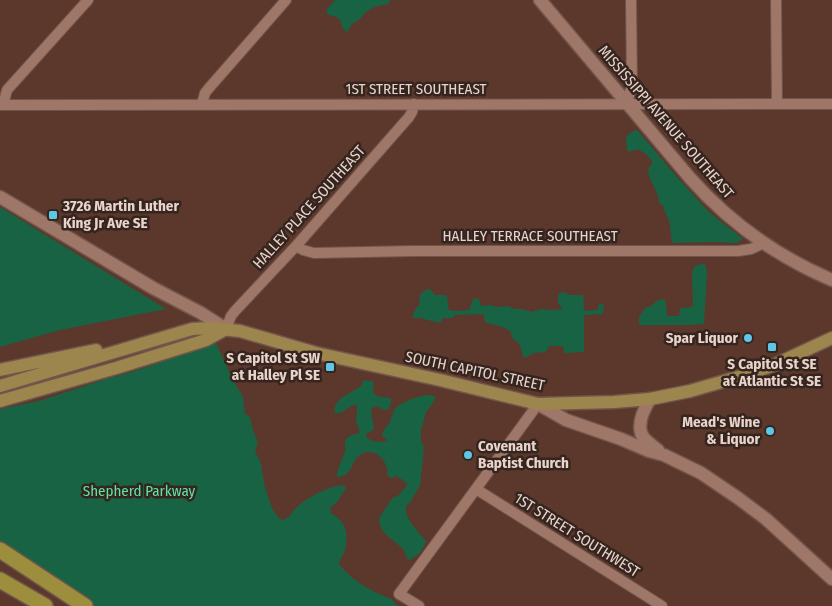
<svg xmlns="http://www.w3.org/2000/svg" width="832" height="606" font-family="'Fira Sans Condensed',sans-serif">
<rect width="100%" height="100%" fill="#5c382c"/>
<!-- green -->
<path fill="#186343" d="M335 0H390L388 4 374 7 366 12 359 20 352 24 347 32H346L344 29 342 28C342 18 337 17 329 15L327 13V9Z
M636 130 638 131 677 177 709 212 743 239 736 243 714 242 672 243C671 236 671 228 669 221 667 215 664 211 663 205L659 203C659 191 649 183 648 169L652 164V161L646 154 638 149 628 152 627 149 626 137 631 132Z
M0 207 166 309 60 330 0 347Z
M701 264H705L707 273 704 324 690 325H639V317L646 307H650C655 303 658 298 665 300L666 303 667 314V316H679L680 309 681 308 692 307 693 305 692 272 695 266Z
M428 289 431 290 435 295H446C449 299 447 305 449 310L453 311 469 310 473 299 476 298 480 301 481 306 490 305 498 307 508 306 515 309H522L532 312 541 309 550 310 563 309 558 303V296L560 293 564 292 569 295H583C585 300 582 306 585 311L598 310 599 303 604 305 603 314 584 315V352L565 353 564 352 563 346H549C545 356 543 351 535 353 530 354 528 357 524 358 520 349 522 343 512 338L511 332 505 328 485 322 484 315 483 314 455 315 453 318H443L440 323 420 318H412L416 308 419 306 420 294Z
M216 343 233 380 243 397 245 414 250 417 253 430 258 443 255 451 261 464 265 488 272 508 278 517 282 520C290 518 292 512 297 507 308 497 329 486 344 485L346 488 337 502 330 508 331 513C335 516 340 519 343 524 348 531 347 545 344 553 342 557 340 559 339 564 352 581 372 592 392 599L395 604 399 606H74L0 561V409L39 401 109 378 132 372Z
M363 380 374 382 373 392 374 394 380 397 391 398V404L387 410H384L377 406 372 408 371 411 374 428 373 430 367 433 366 436C370 442 380 443 387 441L386 439 382 436C383 429 387 427 390 422 392 418 392 412 396 408 401 402 421 395 429 395 430 395 435 397 436 397L433 403 426 412 421 430V441L424 447 420 485 411 501 406 506C404 519 418 531 426 541 424 549 417 558 408 560 406 556 405 552 403 549 393 538 379 535 379 518L391 500 394 497 398 496 408 484 397 476 392 478 389 477 387 474C388 469 386 464 383 460 377 452 367 449 359 456 350 463 353 476 337 477V475C338 467 342 459 345 452 346 448 344 443 346 439 348 435 356 435 360 432L356 422 357 411V405C348 404 344 415 335 413 332 399 352 393 361 386Z"/>
<g fill="none" stroke-linecap="round" stroke-linejoin="round">
<!-- minor casing -->
<g stroke="#72554a" stroke-width="12">
<path id="minor" d="M776 0 777 104
M627 103 632 85 631 0
M202 104 205 93 209 88 286 0
M0 105 832 104
M3 105 7 90 88 0
M296 246 303 250 314 253 413 251H738L751 249 764 243
M226 329 231 316 235 311 296 246 409 117 412 112 414 104
M476 489 662 606
M419 606 399 594 538 404"/>
</g>
<!-- tertiary casing -->
<g stroke="#72554a" stroke-width="15">
<path id="tertiary" d="M650 399C644 409 636 426 643 437 647 442 653 446 658 450
M538 404 566 420 621 439 649 451 664 455 701 473 738 498 766 519 832 579"/>
</g>
<!-- secondary casing -->
<g stroke="#72554a" stroke-width="15">
<path id="secondary" d="M540 0 690 178C729 222 778 257 832 280
M0 197 153 288 201 313 226 329"/>
</g>
<!-- primary casing -->
<g stroke="#72554a" stroke-width="15">
<path id="primary" d="M0 370 96 350
M0 386 192 329 210 328 240 331 316 353 440 380 538 404 614 402 650 399 690 391 742 376 774 365 832 338
M0 401 116 368 206 340 226 329"/>
</g>
<!-- motorway casing -->
<g stroke="#72554a" stroke-width="18">
<path id="motorway" d="M0 550 85 606
M0 580 45 606"/>
</g>
<!-- minor -->
<use href="#minor" stroke="#9f7769" stroke-width="10"/>
<!-- tertiary -->
<use href="#tertiary" stroke="#9f7769" stroke-width="12"/>
<!-- secondary -->
<use href="#secondary" stroke="#9f7769" stroke-width="12"/>
<!-- primary -->
<use href="#primary" stroke="#9d854e" stroke-width="12"/>
<!-- motorway -->
<use href="#motorway" stroke="#9c8e3c" stroke-width="15"/>
</g>
<!-- markers -->
<g fill="#5cc7e7" stroke="#35251f" stroke-width="2">
<rect x="48" y="210" width="10" height="10" rx="2.5"/>
<circle cx="748" cy="338" r="5"/>
<rect x="767" y="342" width="10" height="10" rx="2.5"/>
<rect x="325" y="362" width="10" height="10" rx="2.5"/>
<circle cx="770" cy="431" r="5"/>
<circle cx="468" cy="455" r="5"/>
</g>
<g text-anchor="middle" dominant-baseline="central" stroke-width="5" stroke-linejoin="round" paint-order="stroke">
<!-- street labels -->
<g font-size="15" fill="#e9d3cb" stroke="#35251f">
<text x="416" y="89">1ST STREET SOUTHEAST</text>
<text transform="translate(666 122) rotate(49)">MISSISSIPPI AVENUE SOUTHEAST</text>
<text transform="translate(309 207) rotate(-48)">HALLEY PLACE SOUTHEAST</text>
<text x="530" y="236">HALLEY TERRACE SOUTHEAST</text>
<text transform="translate(475 371) rotate(12)">SOUTH CAPITOL STREET</text>
<text transform="translate(577 535) rotate(32)">1ST STREET SOUTHWEST</text>
</g>
<!-- poi labels -->
<g font-size="15" font-weight="bold" fill="#e9d3cb" stroke="#35251f" text-anchor="end">
<text x="63" y="206" text-anchor="start">3726 Martin Luther<tspan x="63" dy="17">King Jr Ave SE</tspan></text>
<text x="738" y="338">Spar Liquor</text>
<text x="320" y="358">S Capitol St SW<tspan x="320" dy="17">at Halley Pl SE</tspan></text>
<text x="772" y="364" text-anchor="middle">S Capitol St SE<tspan x="772" dy="17">at Atlantic St SE</tspan></text>
<text x="760" y="422">Mead's Wine<tspan x="760" dy="17">&amp; Liquor</tspan></text>
<text x="478" y="446" text-anchor="start">Covenant<tspan x="478" dy="17">Baptist Church</tspan></text>
</g>
<!-- park labels -->
<g font-size="15" fill="#61e2a5" stroke="#35251f">
<text x="139" y="491">Shepherd Parkway</text>
</g>
</g>
</svg>
